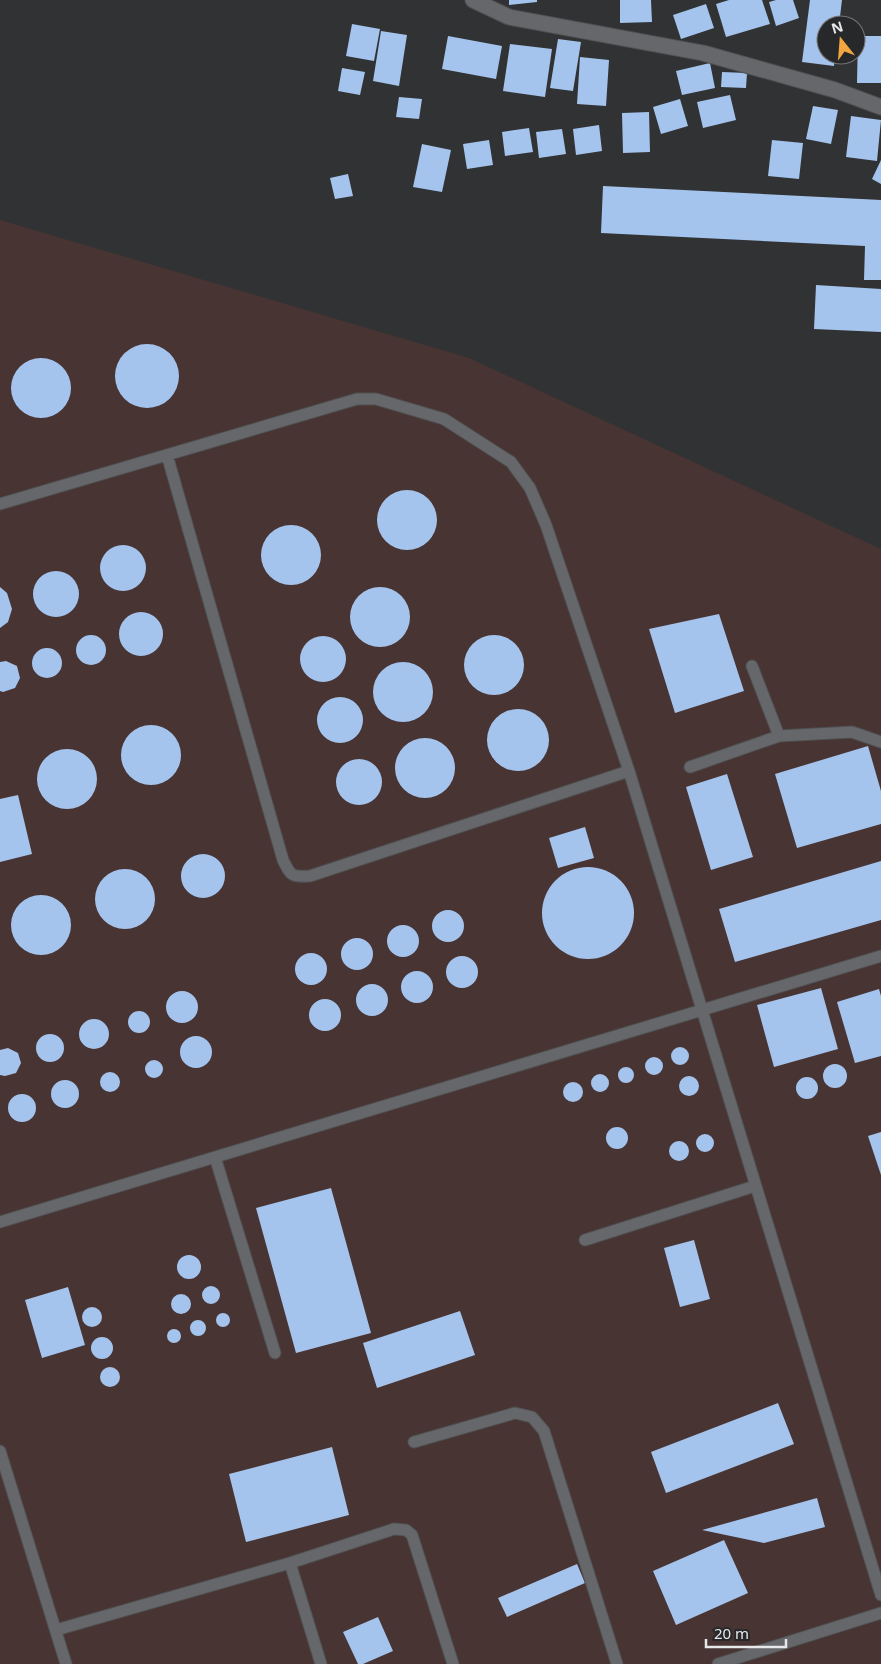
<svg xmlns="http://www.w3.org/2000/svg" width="881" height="1664" font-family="'Noto Sans',sans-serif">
<rect width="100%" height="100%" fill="#313234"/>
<!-- industrial -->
<path fill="#483433" d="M0 220 469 358 881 549V1664H0Z"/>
<!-- building -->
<path fill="#a5c4ed" d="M509 0H537V2L509 5Z
M620 0H651L652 22 620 23Z
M729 0H762L770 24 726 37 716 4Z
M776 0H793L799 18 776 26 769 2Z
M810 0H842L839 25H826V55H835L834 66 802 62Z
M706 4 714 28 681 39 673 15Z
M352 24 380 29 374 61 346 56Z
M381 31 407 35 399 86 373 81Z
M448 36 502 46 496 79 442 69Z
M858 36H881V83H857Z
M558 39 581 42 573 91 550 88Z
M510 44 552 49 545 97 503 91Z
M580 57 609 60 606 106 577 104Z
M710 63 715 88 682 95 676 71Z
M342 68 365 72 360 95 338 91Z
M722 72 747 73 746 88 721 87Z
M730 95 736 120 703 128 697 102Z
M399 97 422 99 419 119 396 117Z
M680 99 688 126 661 134 653 107Z
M813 106 838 110 831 144 806 139Z
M649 112 650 152 623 153 622 113Z
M851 116 881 120 877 161 846 157Z
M599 125 602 151 576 155 573 129Z
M529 128 533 152 505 156 502 132Z
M562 129 566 154 539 158 536 132Z
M489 140 493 165 467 169 463 144Z
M772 140 803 143 799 179 768 176Z
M422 144 451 150 442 192 413 187Z
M881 160V184L872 179Z
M348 174 353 196 335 199 330 178Z
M603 186 881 200V280H864L865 246 601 233Z
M816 285 881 289V332L814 329Z
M115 376a32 32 0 1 1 64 0a32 32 0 1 1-64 0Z
M11 388a30 30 0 1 1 60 0a30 30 0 1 1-60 0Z
M377 520a30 30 0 1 1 60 0a30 30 0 1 1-60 0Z
M261 555a30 30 0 1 1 60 0a30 30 0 1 1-60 0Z
M100 568a23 23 0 1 1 46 0a23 23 0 1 1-46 0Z
M33 594a23 23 0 1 1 46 0a23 23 0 1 1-46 0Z
M0 587 7 593 12 609 8 622 0 628Z
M350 617a30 30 0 1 1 60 0a30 30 0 1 1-60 0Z
M119 634a22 22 0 1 1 44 0a22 22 0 1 1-44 0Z
M719 614 744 691 675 713 649 629Z
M76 650a15 15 0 1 1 30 0a15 15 0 1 1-30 0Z
M464 665a30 30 0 1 1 60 0a30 30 0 1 1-60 0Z
M300 659a23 23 0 1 1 46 0a23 23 0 1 1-46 0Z
M32 663a15 15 0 1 1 30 0a15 15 0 1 1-30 0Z
M6 661 17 666 20 678 15 688 3 692 0 691V662Z
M373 692a30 30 0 1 1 60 0a30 30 0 1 1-60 0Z
M317 720a23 23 0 1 1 46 0a23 23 0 1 1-46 0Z
M487 740a31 31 0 1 1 62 0a31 31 0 1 1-62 0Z
M121 755a30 30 0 1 1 60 0a30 30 0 1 1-60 0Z
M395 768a30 30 0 1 1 60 0a30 30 0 1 1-60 0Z
M868 746 881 791V824L797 848 775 774Z
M37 779a30 30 0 1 1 60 0a30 30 0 1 1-60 0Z
M336 782a23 23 0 1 1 46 0a23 23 0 1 1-46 0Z
M727 774 753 857 711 870 686 787Z
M18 795 32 854 0 862V799Z
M585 827 594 858 558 868 549 838Z
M181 876a22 22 0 1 1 44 0a22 22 0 1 1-44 0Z
M881 861V920L735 962 719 909Z
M542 913a46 46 0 1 1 92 0a46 46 0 1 1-92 0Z
M95 899a30 30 0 1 1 60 0a30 30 0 1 1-60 0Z
M11 925a30 30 0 1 1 60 0a30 30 0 1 1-60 0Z
M432 926a16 16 0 1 1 32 0a16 16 0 1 1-32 0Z
M387 941a16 16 0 1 1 32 0a16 16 0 1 1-32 0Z
M341 954a16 16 0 1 1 32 0a16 16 0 1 1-32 0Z
M295 969a16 16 0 1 1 32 0a16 16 0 1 1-32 0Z
M446 972a16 16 0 1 1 32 0a16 16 0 1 1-32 0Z
M401 987a16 16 0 1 1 32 0a16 16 0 1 1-32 0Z
M356 1000a16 16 0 1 1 32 0a16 16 0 1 1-32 0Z
M821 988 838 1049 774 1067 757 1005Z
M879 989 881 996V1056L855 1063 837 1002Z
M166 1007a16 16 0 1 1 32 0a16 16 0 1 1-32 0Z
M309 1015a16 16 0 1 1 32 0a16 16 0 1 1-32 0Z
M128 1022a11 11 0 1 1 22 0a11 11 0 1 1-22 0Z
M79 1034a15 15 0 1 1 30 0a15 15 0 1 1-30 0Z
M36 1048a14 14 0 1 1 28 0a14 14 0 1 1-28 0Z
M180 1052a16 16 0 1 1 32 0a16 16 0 1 1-32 0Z
M671 1056a9 9 0 1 1 18 0a9 9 0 1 1-18 0Z
M8 1048 18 1053 21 1063 16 1073 5 1076 0 1075V1050Z
M645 1066a9 9 0 1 1 18 0a9 9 0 1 1-18 0Z
M145 1069a9 9 0 1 1 18 0a9 9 0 1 1-18 0Z
M823 1076a12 12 0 1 1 24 0a12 12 0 1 1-24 0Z
M618 1075a8 8 0 1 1 16 0a8 8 0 1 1-16 0Z
M100 1082a10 10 0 1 1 20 0a10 10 0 1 1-20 0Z
M591 1083a9 9 0 1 1 18 0a9 9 0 1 1-18 0Z
M679 1086a10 10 0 1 1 20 0a10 10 0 1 1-20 0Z
M796 1088a11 11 0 1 1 22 0a11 11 0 1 1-22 0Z
M51 1094a14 14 0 1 1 28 0a14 14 0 1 1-28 0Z
M563 1092a10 10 0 1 1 20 0a10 10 0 1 1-20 0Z
M8 1108a14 14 0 1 1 28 0a14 14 0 1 1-28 0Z
M606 1138a11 11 0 1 1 22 0a11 11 0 1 1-22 0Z
M881 1132V1175L868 1136Z
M696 1143a9 9 0 1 1 18 0a9 9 0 1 1-18 0Z
M669 1151a10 10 0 1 1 20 0a10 10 0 1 1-20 0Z
M331 1188 371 1333 296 1353 256 1208Z
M694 1240 710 1299 680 1307 664 1248Z
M177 1267a12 12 0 1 1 24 0a12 12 0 1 1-24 0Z
M202 1295a9 9 0 1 1 18 0a9 9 0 1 1-18 0Z
M68 1287 85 1345 42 1358 25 1300Z
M171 1304a10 10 0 1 1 20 0a10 10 0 1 1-20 0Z
M82 1317a10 10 0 1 1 20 0a10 10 0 1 1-20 0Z
M460 1311 475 1355 377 1388 363 1343Z
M216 1320a7 7 0 1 1 14 0a7 7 0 1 1-14 0Z
M190 1328a8 8 0 1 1 16 0a8 8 0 1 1-16 0Z
M167 1336a7 7 0 1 1 14 0a7 7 0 1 1-14 0Z
M91 1348a11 11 0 1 1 22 0a11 11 0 1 1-22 0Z
M100 1377a10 10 0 1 1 20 0a10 10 0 1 1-20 0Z
M778 1403 794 1444 666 1493 651 1452Z
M332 1447 349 1515 246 1542 229 1474Z
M817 1498 825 1527 764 1543 702 1530Z
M724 1540 748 1593 676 1625 653 1571Z
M577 1564 585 1583 507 1617 498 1598Z
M378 1617 393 1651 363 1664H358L343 1632Z"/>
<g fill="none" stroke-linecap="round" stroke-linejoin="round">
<!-- lane casing -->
<g stroke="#4f5051" stroke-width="13">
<path id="lane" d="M167 455 283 860C291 876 291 877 310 876L629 771
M0 504 357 399H376L444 419 511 462 530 488 546 525 629 771 881 1595
M752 666 779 736 852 732 881 742
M690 767 779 736
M215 1157 275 1353
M0 1222 881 956
M585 1240 755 1186
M414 1442 515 1413 532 1417 544 1431 617 1664
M0 1451 66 1664
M290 1563 321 1664
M56 1630 290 1563 394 1529 406 1530 412 1535 453 1664
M718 1664 881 1613"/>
</g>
<!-- street casing -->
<g stroke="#4f5051" stroke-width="17">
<path id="street" d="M473 0 509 17 703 53 835 90 881 107"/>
</g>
<!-- lane -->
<use href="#lane" stroke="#66676a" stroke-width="11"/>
<!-- street -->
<use href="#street" stroke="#66676a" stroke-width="15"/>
</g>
<!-- north arrow -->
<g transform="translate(841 40) rotate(343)"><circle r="24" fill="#27282a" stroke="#747576"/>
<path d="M0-4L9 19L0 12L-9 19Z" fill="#f1a640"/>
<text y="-8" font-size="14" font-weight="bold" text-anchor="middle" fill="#e7e8e9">N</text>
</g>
<!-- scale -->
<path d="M706 1639v8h80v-8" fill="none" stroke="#e7e8e9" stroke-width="2.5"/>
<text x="714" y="1639" font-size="15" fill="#e7e8e9" stroke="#27282a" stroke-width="4" paint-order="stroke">20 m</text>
</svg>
